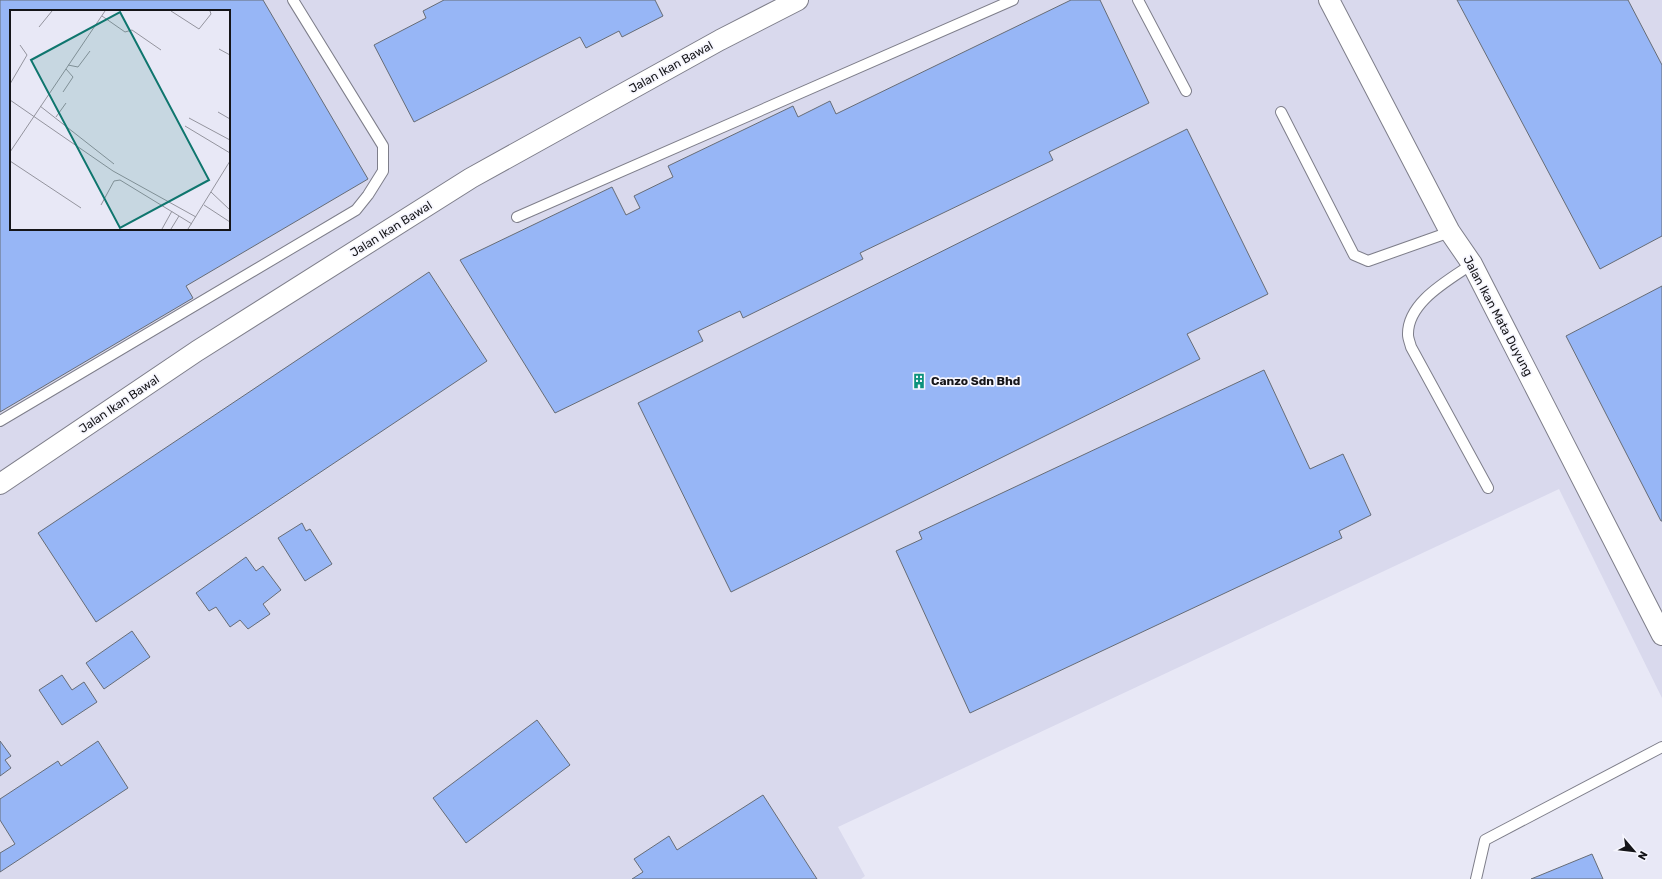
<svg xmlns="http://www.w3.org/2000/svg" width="1662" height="879" font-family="Rubik,sans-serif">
<rect width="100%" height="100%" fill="#e8e8f6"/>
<!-- built -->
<path fill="#d9d9ed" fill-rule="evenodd" d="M0 0H1662V698L1559 489 838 827 865 876 861 879H0ZM11 11H229V229H11Z"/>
<!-- building -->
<path fill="#97b6f6" stroke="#666c76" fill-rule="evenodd" d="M0 0H263L368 179 186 286 193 298 0 412ZM11 11H229V229H11Z
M444 0H655L663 16 622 37 619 31 586 48 580 37 414 122 374 45 426 18 423 11Z
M1071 0H1100L1149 103 1049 152 1053 160 860 253 863 259 743 318 740 311 698 331 703 341 555 413 460 260 612 187 626 215 640 208 634 196 673 177 668 166 793 106 798 117 830 101 836 114Z
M1457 0H1628L1662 65V236L1600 269Z
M1187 129 1268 294 1187 334 1200 359 731 592 638 403Z
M429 272 487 361 96 622 38 533Z
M1662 286V521H1661L1566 336Z
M1264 370 1310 469 1343 454 1371 515 1339 531 1342 538 970 713 896 551 922 539 919 532Z
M302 523 306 531 310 529 332 564 305 581 278 538Z
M246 557 256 571 263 566 281 590 263 604 270 614 248 629 240 620 230 627 216 607 209 611 196 593Z
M132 631 150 657 104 689 86 663Z
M62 675 72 690 84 682 97 702 62 725 39 690Z
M537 720 570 765 466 843 433 798Z
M0 741 11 756 5 760 11 768 0 776Z
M98 741 128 788 0 872V853L15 844 0 820V799L58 761 61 766Z
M763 795 817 879H632L643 872 634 859 669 836 677 850Z
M1592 854 1603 879H1531Z"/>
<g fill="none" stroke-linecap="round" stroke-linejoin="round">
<!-- service casing -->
<g stroke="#7e7e8a" stroke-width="12">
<path id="service" d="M1138 0 1186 91
M1281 112 1354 255 1368 261 1450 232
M517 217 1013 0
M1472 264C1449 280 1407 302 1408 335 1408 338 1410 343 1411 347L1488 488
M0 421 356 210 368 195 383 171V146L293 0
M1476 879 1485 840 1662 747"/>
</g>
<!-- minor casing -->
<g stroke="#7e7e8a" stroke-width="22">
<path id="minor" d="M1329 0 1450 232 1472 264 1662 635
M0 484 197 351 471 178 720 40 798 0"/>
</g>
<!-- service -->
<use href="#service" stroke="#fff" stroke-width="10"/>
<!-- minor -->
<use href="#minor" stroke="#fff" stroke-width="20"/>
</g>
<!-- icons -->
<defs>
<g id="building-bare" transform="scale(1.2)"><path d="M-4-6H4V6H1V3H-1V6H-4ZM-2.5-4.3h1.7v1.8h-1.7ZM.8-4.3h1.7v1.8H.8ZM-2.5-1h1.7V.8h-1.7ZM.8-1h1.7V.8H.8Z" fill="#0d927c" stroke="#f6f6fe" stroke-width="2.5" paint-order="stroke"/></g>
</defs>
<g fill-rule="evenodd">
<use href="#building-bare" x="919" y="381"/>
</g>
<g text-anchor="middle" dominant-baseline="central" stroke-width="3.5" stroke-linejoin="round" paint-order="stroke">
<!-- street labels -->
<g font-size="12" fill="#151519" stroke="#f6f6fe">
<text transform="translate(671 67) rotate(-29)">Jalan Ikan Bawal</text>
<text transform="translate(391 229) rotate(-32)">Jalan Ikan Bawal</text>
<text transform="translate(1498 316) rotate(62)">Jalan Ikan Mata Duyung</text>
<text transform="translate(119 404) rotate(-34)">Jalan Ikan Bawal</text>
</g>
<!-- poi labels -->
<g font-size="12" font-weight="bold" fill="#151519" stroke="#f6f6fe" text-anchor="start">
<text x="931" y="381">Canzo Sdn Bhd</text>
</g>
</g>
<!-- overview -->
<g transform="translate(10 10)">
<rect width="220" height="220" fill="#e8e8f6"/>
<path fill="none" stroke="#94949e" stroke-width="1" d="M161 1 189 19 201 4 200 1M92 6 115 22 122 20 151 40M29 17 42 1M209 39 220 45M58 55 68 57 80 41M0 74 17 45 10 35M53 82 63 67 56 59M0 90 103 161 186 207M30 96 104 154M208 102 220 109M46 107 56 93M179 108 220 130M175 116 220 143M0 142 95 1M0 151 71 198M201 182 220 200M91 195 104 171 110 170 169 206M194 195 220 212M152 219 162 201M161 219 169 206 182 214M178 219 220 151"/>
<path fill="#0f766e" fill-opacity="0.15" stroke="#0f766e" stroke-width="2" d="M110 2 199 170 110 218 21 50Z"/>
<rect width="220" height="220" fill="none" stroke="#151519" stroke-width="2"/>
</g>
<!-- north arrow -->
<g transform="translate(1634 851) rotate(118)" stroke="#f6f6fe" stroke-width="3" paint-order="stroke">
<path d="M0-3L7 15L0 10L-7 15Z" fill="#151519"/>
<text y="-6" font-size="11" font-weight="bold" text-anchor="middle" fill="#151519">N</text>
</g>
</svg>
